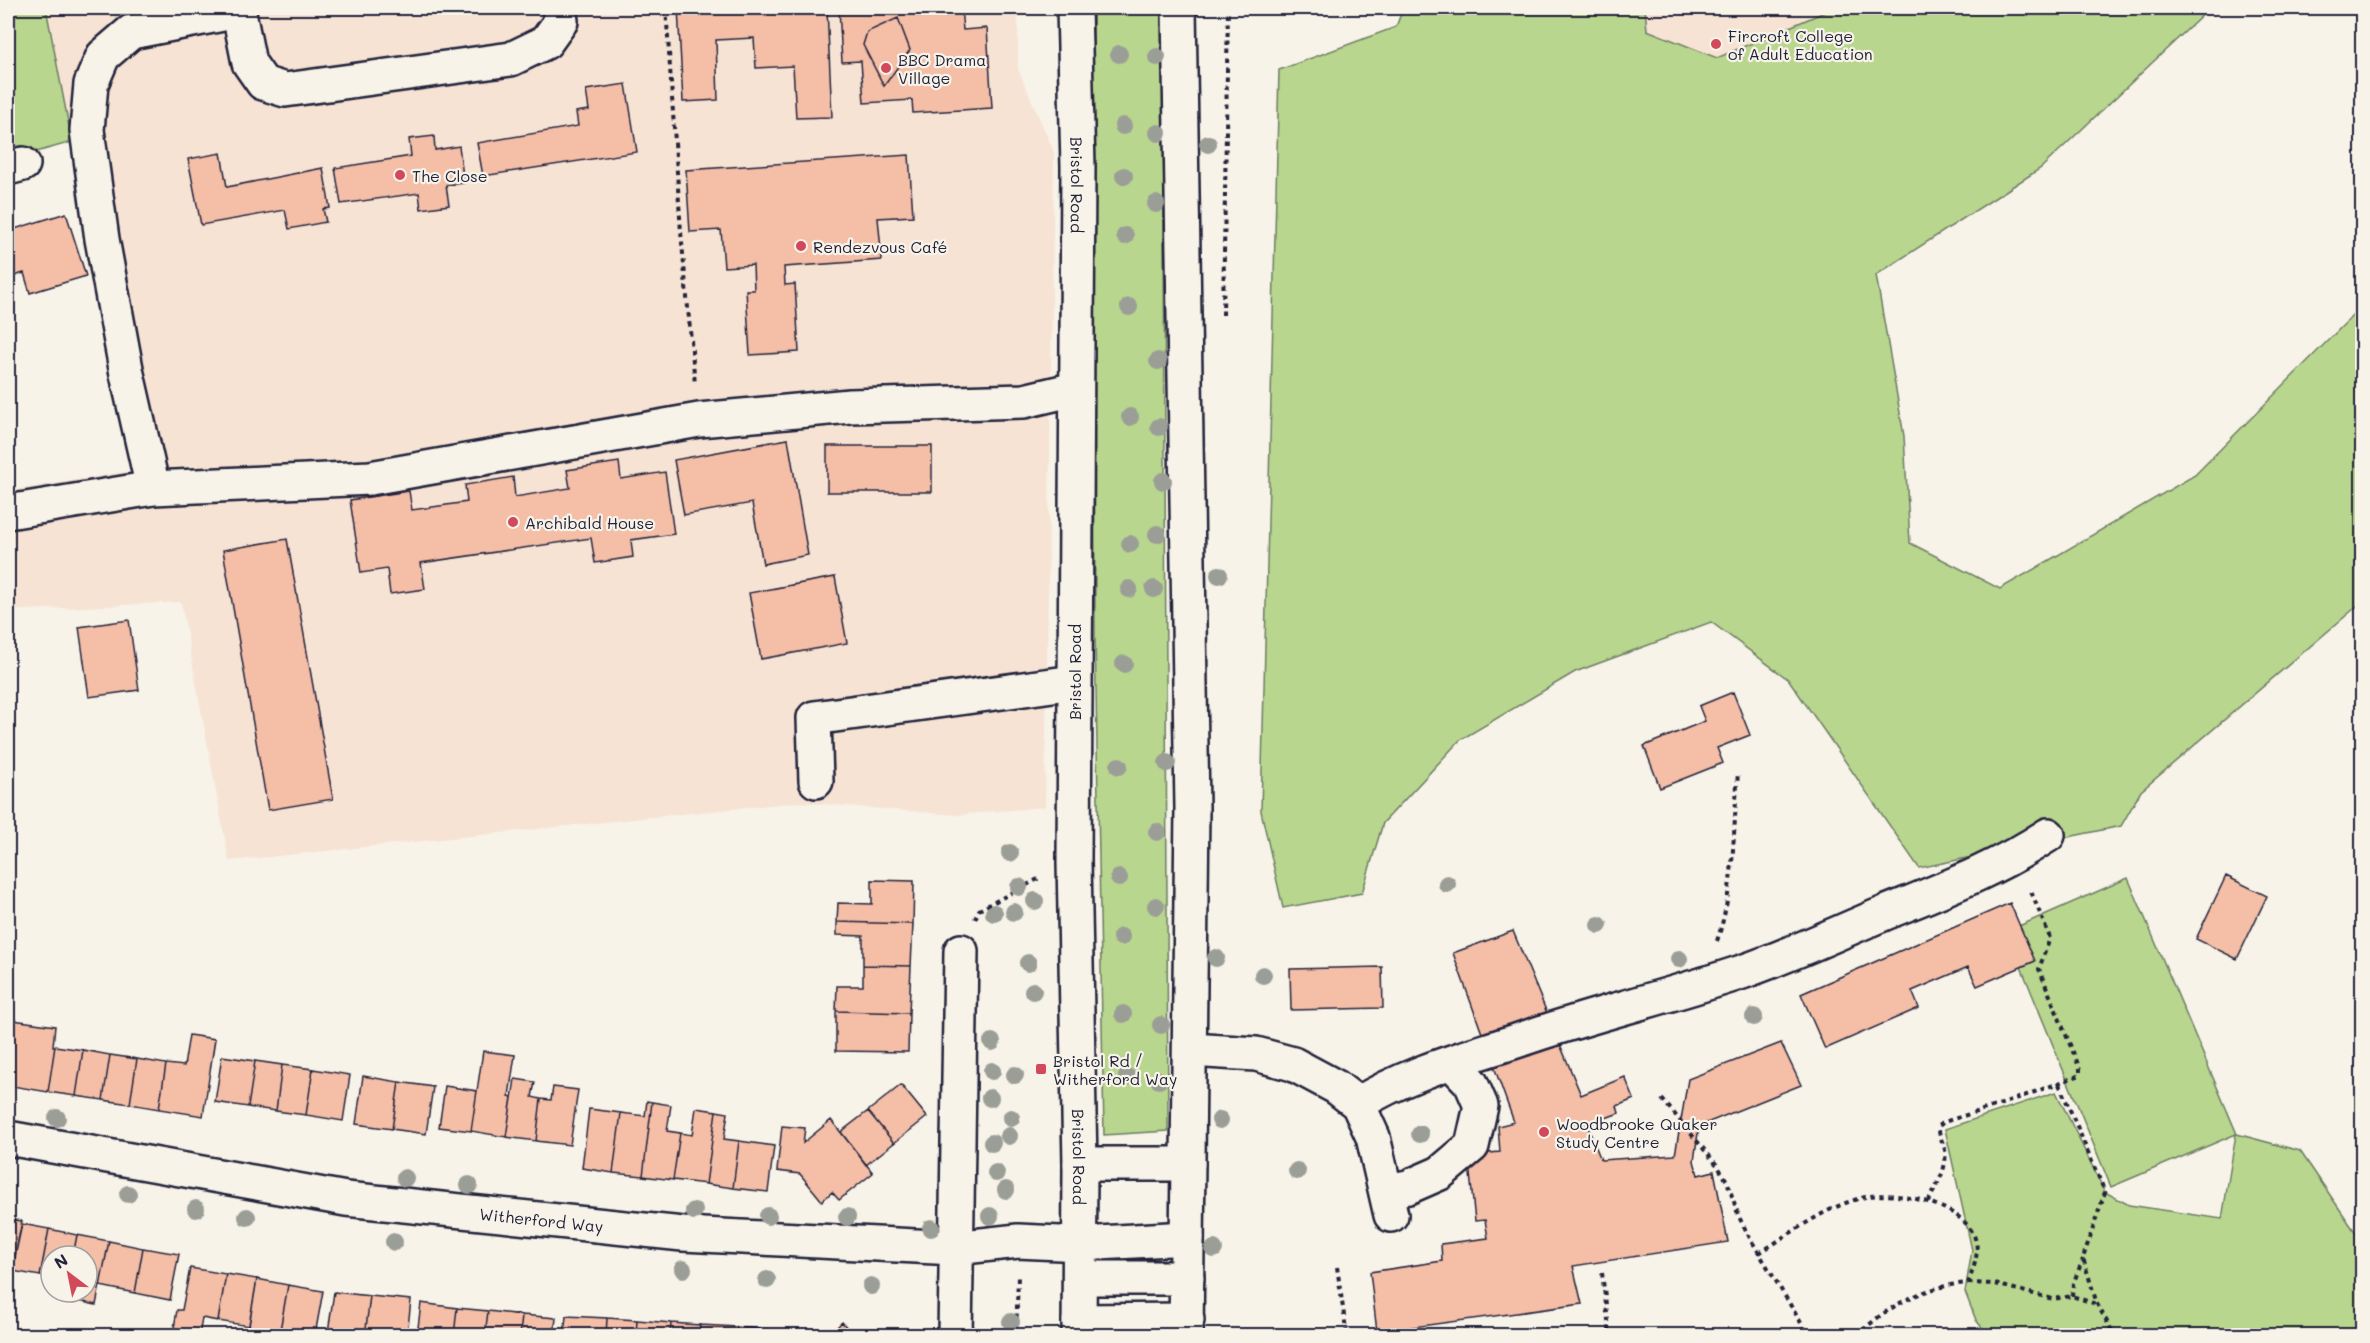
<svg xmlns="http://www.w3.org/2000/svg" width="2370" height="1343" font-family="Mali,sans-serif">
<rect width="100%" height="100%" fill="#f7f3e8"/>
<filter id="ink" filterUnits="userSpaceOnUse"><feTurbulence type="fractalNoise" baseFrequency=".0167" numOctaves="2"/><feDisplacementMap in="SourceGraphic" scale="12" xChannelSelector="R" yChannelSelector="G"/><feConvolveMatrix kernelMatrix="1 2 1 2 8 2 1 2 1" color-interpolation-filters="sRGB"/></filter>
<g filter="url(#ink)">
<!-- built -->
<path fill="#f6e3d4" d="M46 8H1018V69L1054 152 1045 807 956 815 798 802 229 861 181 602 8 611V491L137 470Z
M1645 8H1834L1717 58 1647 30Z"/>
<!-- green -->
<path fill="#b8d68e" stroke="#6d7c64" stroke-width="1.5" d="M8 8H46L72 142 8 160Z
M1093 8H1163L1168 1131 1104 1135 1095 634Z
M1403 8H1645L1647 30 1717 58 1834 8H2210L2041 168 1876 275 1904 436 1910 543 2000 589 2195 475 2362 306V602L2141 791 2121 826 1919 868 1789 680 1711 622 1575 672 1460 740 1383 823 1362 893 1283 908 1261 811 1279 70 1396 27Z
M2128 878 2237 1134 2300 1151 2362 1242V1335H1988L1976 1320 1965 1292 1972 1250 1945 1129 2056 1092 2105 1192 2129 1205 2222 1219 2236 1134 2111 1187 2021 967 2035 961 2019 926Z"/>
<!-- building -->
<path fill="#f4bea7" stroke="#22223b" stroke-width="1.5" d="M678 8H827L832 117 796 118 793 66 756 68 754 38 716 40 718 100 683 102Z
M839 8H961L963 30 987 28 992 108 913 113 912 100 864 103 861 61 842 62Z
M898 18 910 50 884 86 863 45 867 32Z
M626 84 637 152 483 176 477 143 578 126 576 112 589 110 586 90Z
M434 136 435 150 459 146 464 183 446 185 449 205 421 209 419 193 341 204 335 168 411 156 409 139Z
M221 153 227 187 323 168 330 208 323 209 326 222 289 229 285 210 201 225 188 159Z
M909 155 913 216 878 218 882 260 784 267 785 285 795 284 799 352 750 355 746 290H754L753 265 724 267 721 230 690 232 686 170Z
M66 213 86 276 30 293 24 273 8 278V231Z
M788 439 808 555 763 564 752 503 684 515 674 460Z
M827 446H932V492H827Z
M619 462 621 479 665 472 674 534 631 540 633 557 595 563 591 538 421 563 425 589 390 594 387 569 361 573 350 500 409 491 412 510 467 502 465 485 513 477 515 497 570 488 567 470Z
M287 539 333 799 268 810 223 550Z
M835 577 847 643 761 659 749 593Z
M129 620 139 690 89 697 79 627Z
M1733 692 1750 735 1717 748 1723 763 1660 788 1644 746 1705 721 1699 706Z
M2226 876 2267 896 2237 959 2196 939Z
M872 880 914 881 913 924 837 922 838 903 872 904Z
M2010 903 2035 961 1977 986 1968 967 1912 991 1919 1008 1825 1049 1801 994Z
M837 922 913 924 911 966 863 965V936L837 935Z
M1513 931 1581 1095 1625 1077 1634 1099 1617 1106 1619 1113 1587 1125 1601 1160 1675 1155 1688 1079 1781 1043 1801 1085 1699 1126 1694 1161 1698 1175 1714 1171 1728 1242 1573 1266 1582 1304 1377 1332 1370 1272 1442 1261 1441 1244 1488 1238 1485 1220 1475 1221 1468 1155 1500 1152 1498 1126 1514 1122 1453 953Z
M863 965 911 966 909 1013 836 1011 837 986H863Z
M1382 967 1383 1008 1291 1010 1290 969Z
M836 1011 909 1013 908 1052 836 1051Z
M13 1020 55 1026 53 1046H55L48 1092 12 1086 13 1077 8 1076V1034L11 1035Z
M189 1035 215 1039 203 1116 159 1109 166 1064 184 1066Z
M55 1046 83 1050 76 1096 48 1092Z
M83 1050 110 1055 103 1100 76 1096Z
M483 1051 515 1055 509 1096 512 1097 506 1137 471 1131Z
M110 1055 137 1059 130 1104 103 1100Z
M222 1056 255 1061 248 1107 215 1102Z
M137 1059 166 1064 159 1109 130 1104Z
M255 1061 282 1065 276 1111 248 1107Z
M282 1065 313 1069 306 1115 276 1111Z
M313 1069 350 1075 343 1121 306 1115Z
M363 1076 399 1082 392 1129 356 1124Z
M515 1079 535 1082 532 1097 541 1099 536 1141 506 1137Z
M399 1082 433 1087 426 1134 392 1129Z
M901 1085 927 1117 894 1143 868 1111Z
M445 1086 477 1091 471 1131 439 1127Z
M553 1087 578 1090 570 1145 536 1141 541 1099 551 1100Z
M647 1101 652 1102 643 1176 613 1173 621 1113 645 1116Z
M652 1102 671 1105 667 1131 680 1133 673 1180 643 1176Z
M696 1108 716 1111 706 1184 673 1180 680 1133 692 1135Z
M589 1109 621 1113 613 1173 582 1168Z
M716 1111 728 1113 724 1139 739 1141 733 1188 706 1184Z
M868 1111 894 1143 866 1165 841 1132Z
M831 1120 873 1173 839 1200 832 1192 822 1201 800 1174 777 1171 782 1126 805 1128 803 1143Z
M739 1141 774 1146 768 1192 733 1188Z
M8 1219 22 1221 12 1271 8 1270Z
M22 1224 49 1229 40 1276 12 1271Z
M49 1229 77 1235 73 1256H51V1278L40 1276Z
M77 1235 109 1241 96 1305 79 1301 81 1292H87V1256H73Z
M109 1241 143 1248 135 1293 100 1286Z
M143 1248 179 1254 170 1300 135 1293Z
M190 1268 226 1274 218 1321 202 1318 199 1336 173 1334 177 1310H182Z
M226 1274 257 1279 249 1326 218 1321Z
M257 1279 288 1285 279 1336H247Z
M288 1285 323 1291 315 1335 279 1336Z
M334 1292 370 1296 365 1336H321V1331L328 1332Z
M370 1296 411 1300 407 1336H365Z
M421 1303 457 1308 454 1336H417Z
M457 1308 488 1311 485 1336H454Z
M488 1311 522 1315 520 1336H485Z
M522 1315 556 1318 554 1336H520Z
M566 1316 607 1318 606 1336H564Z
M607 1318 637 1320 636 1336H606Z
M637 1320 671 1323 670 1336H636Z
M842 1322 854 1336H828Z
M671 1323 700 1325 699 1336H670Z
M700 1325 737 1327 736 1336H699Z
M737 1327 773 1330V1336H736Z"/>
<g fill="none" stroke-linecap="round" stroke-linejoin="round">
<!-- minor casing -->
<g stroke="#22223b" stroke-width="38">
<g id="minor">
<path d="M238 8 249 63 263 83 285 90 511 59 546 42 561 21 559 8"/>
<path d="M8 168 23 164"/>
<path d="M153 488 127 374 102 239 87 130 91 84 103 56 131 32 238 11"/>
<path d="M8 512 153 488 370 478 699 420 850 406 1024 401 1075 389"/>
<path d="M816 781 814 718 1074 682"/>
<path d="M1190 1050 1256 1054 1293 1064 1336 1087 1358 1104 1373 1137 1391 1215"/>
<path d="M1358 1104C1410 1071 1476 1055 1534 1035 1603 1012 1673 995 1742 972 1791 955 1837 933 1885 913 1941 890 1997 869 2048 835"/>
<path id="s1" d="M8 1138 346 1199 683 1234 955 1248 1018 1241 1081 1244"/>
<path d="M1387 1191 1408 1187 1440 1173 1472 1146 1481 1106 1471 1083 1452 1063"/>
<path d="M955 1336 961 951"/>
</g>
</g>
<!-- highway casing -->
<g stroke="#22223b" stroke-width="38">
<g id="highway">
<path id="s2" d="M1074 8 1078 167 1074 861 1080 1164 1079 1336"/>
<path d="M1179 8 1192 808 1186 1336"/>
<path d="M1080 1164H1188"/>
<path d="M1081 1244 1187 1238"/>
<path d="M1080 1278H1187"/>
<path d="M1079 1321 1187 1320"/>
</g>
</g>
<!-- path -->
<path stroke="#22223b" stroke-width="4" stroke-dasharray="4.5 4.5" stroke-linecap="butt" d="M666 8 681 232 695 384
M1223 315 1228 8
M975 919 979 910 1038 879
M1717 941C1735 887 1733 829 1738 773
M2059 1084 2105 1192 2083 1258 2097 1304 2115 1336
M1662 1099 1717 1165 1727 1181 1739 1217 1750 1238 1809 1336
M1928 1202C1936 1186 1948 1169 1945 1150 1943 1142 1938 1135 1939 1126L1944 1122 2008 1102 2080 1075V1069L2039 969 2050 938 2030 889
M1759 1253C1792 1233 1826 1206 1865 1197 1897 1190 1968 1204 1976 1242 1979 1255 1973 1270 1968 1283 1925 1286 1888 1305 1857 1336
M1337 1267 1347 1336
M1602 1273 1610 1336
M1968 1283 1995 1284 2053 1299 2072 1296 2096 1304
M2072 1296 2073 1284 2083 1259
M1016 1336 1018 1276
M1619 1336 1626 1334 1641 1336"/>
<!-- minor -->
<use href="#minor" stroke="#f7f3e8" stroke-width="33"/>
<!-- highway -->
<use href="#highway" stroke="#f7f3e8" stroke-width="33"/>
</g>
<!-- trees -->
<g fill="#9b9e97">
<circle cx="1119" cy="54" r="9"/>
<circle cx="1157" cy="57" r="9"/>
<circle cx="1123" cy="126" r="9"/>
<circle cx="1158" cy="133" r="9"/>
<circle cx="1208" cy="144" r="9"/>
<circle cx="1124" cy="176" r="9"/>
<circle cx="1156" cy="204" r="9"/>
<circle cx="1125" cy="236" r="9"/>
<circle cx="1129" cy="307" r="9"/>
<circle cx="1158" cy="361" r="9"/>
<circle cx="1130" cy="417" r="9"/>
<circle cx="1159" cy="427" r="9"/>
<circle cx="1163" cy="481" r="9"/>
<circle cx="1157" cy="534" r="9"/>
<circle cx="1130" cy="544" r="9"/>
<circle cx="1219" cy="575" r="9"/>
<circle cx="1129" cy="589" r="9"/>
<circle cx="1154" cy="589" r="9"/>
<circle cx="1124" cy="664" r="9"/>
<circle cx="1167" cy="763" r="9"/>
<circle cx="1119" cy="766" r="9"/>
<circle cx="1157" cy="832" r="9"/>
<circle cx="1010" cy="853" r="9"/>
<circle cx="1119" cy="878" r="9"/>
<circle cx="1447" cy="884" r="9"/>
<circle cx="1019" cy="887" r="9"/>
<circle cx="1035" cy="901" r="9"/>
<circle cx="1156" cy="906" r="9"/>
<circle cx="1014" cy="912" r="9"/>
<circle cx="994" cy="913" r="9"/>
<circle cx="1599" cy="925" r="9"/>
<circle cx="1121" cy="937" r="9"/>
<circle cx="1216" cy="958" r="9"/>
<circle cx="1679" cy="959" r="9"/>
<circle cx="1028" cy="963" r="9"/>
<circle cx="1263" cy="975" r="9"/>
<circle cx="1033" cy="991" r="9"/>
<circle cx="1123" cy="1014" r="9"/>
<circle cx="1754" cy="1017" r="9"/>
<circle cx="1161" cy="1025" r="9"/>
<circle cx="992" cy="1042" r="9"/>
<circle cx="992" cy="1071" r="9"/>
<circle cx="1015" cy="1075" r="9"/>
<circle cx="1127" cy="1077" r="9"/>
<circle cx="1159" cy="1080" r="9"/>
<circle cx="990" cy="1098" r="9"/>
<circle cx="57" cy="1118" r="9"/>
<circle cx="1011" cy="1118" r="9"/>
<circle cx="1220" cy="1120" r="9"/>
<circle cx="1420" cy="1134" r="9"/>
<circle cx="1009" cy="1136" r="9"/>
<circle cx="992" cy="1143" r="9"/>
<circle cx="1297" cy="1171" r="9"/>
<circle cx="996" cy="1173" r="9"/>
<circle cx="405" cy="1178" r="9"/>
<circle cx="469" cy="1185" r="9"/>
<circle cx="1006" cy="1190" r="9"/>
<circle cx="128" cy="1194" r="9"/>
<circle cx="196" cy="1209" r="9"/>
<circle cx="694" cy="1211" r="9"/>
<circle cx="768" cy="1216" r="9"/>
<circle cx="990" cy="1216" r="9"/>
<circle cx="247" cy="1217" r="9"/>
<circle cx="847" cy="1217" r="9"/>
<circle cx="931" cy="1228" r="9"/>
<circle cx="394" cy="1242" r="9"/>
<circle cx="1214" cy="1249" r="9"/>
<circle cx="683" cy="1269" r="9"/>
<circle cx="767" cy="1280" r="9"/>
<circle cx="871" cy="1286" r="9"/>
<circle cx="1011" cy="1322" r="9"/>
</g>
</g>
<!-- markers -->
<g fill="#d1495b" stroke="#f7f3e8" stroke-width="2">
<circle cx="1716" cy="44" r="6"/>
<circle cx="886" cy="68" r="6"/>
<circle cx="400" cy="175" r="6"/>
<circle cx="801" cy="246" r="6"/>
<circle cx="513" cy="522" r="6"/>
<rect x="1035" y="1063" width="12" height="12" rx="3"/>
<circle cx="1544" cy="1132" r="6"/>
</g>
<g text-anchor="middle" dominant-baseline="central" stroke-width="4.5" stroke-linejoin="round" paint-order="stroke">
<!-- poi labels -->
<g font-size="16" fill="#22223b" stroke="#f7f3e8" text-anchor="start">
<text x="1728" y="35">Fircroft College<tspan x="1728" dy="18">of Adult Education</tspan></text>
<text x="898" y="59">BBC Drama<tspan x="898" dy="18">Village</tspan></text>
<text x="412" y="175">The Close</text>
<text x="813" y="246">Rendezvous Café</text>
<text x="525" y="522">Archibald House</text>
<text x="1053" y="1060">Bristol Rd /<tspan x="1053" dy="18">Witherford Way</tspan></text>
<text x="1556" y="1123">Woodbrooke Quaker<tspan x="1556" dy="18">Study Centre</tspan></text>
</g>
<!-- street labels -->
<g font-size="16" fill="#22223b" stroke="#f7f3e8">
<text stroke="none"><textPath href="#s2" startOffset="177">Bristol Road</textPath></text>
<text transform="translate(1074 672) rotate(-90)">Bristol Road</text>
<text stroke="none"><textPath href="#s2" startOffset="1149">Bristol Road</textPath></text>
<text stroke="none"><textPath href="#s1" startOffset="540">Witherford Way</textPath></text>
</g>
</g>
<!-- margin -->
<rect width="2370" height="1343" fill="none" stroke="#f7f3e8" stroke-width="30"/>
<rect x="15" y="15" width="2340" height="1313" fill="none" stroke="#22223b" stroke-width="2" filter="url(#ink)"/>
<!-- north arrow -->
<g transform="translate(69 1274) rotate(328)"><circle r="28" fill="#f7f3e8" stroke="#a29fa3" stroke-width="1.5"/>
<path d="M0-4.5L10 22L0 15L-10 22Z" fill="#d1495b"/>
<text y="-9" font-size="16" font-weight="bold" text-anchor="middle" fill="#22223b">N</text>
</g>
</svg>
